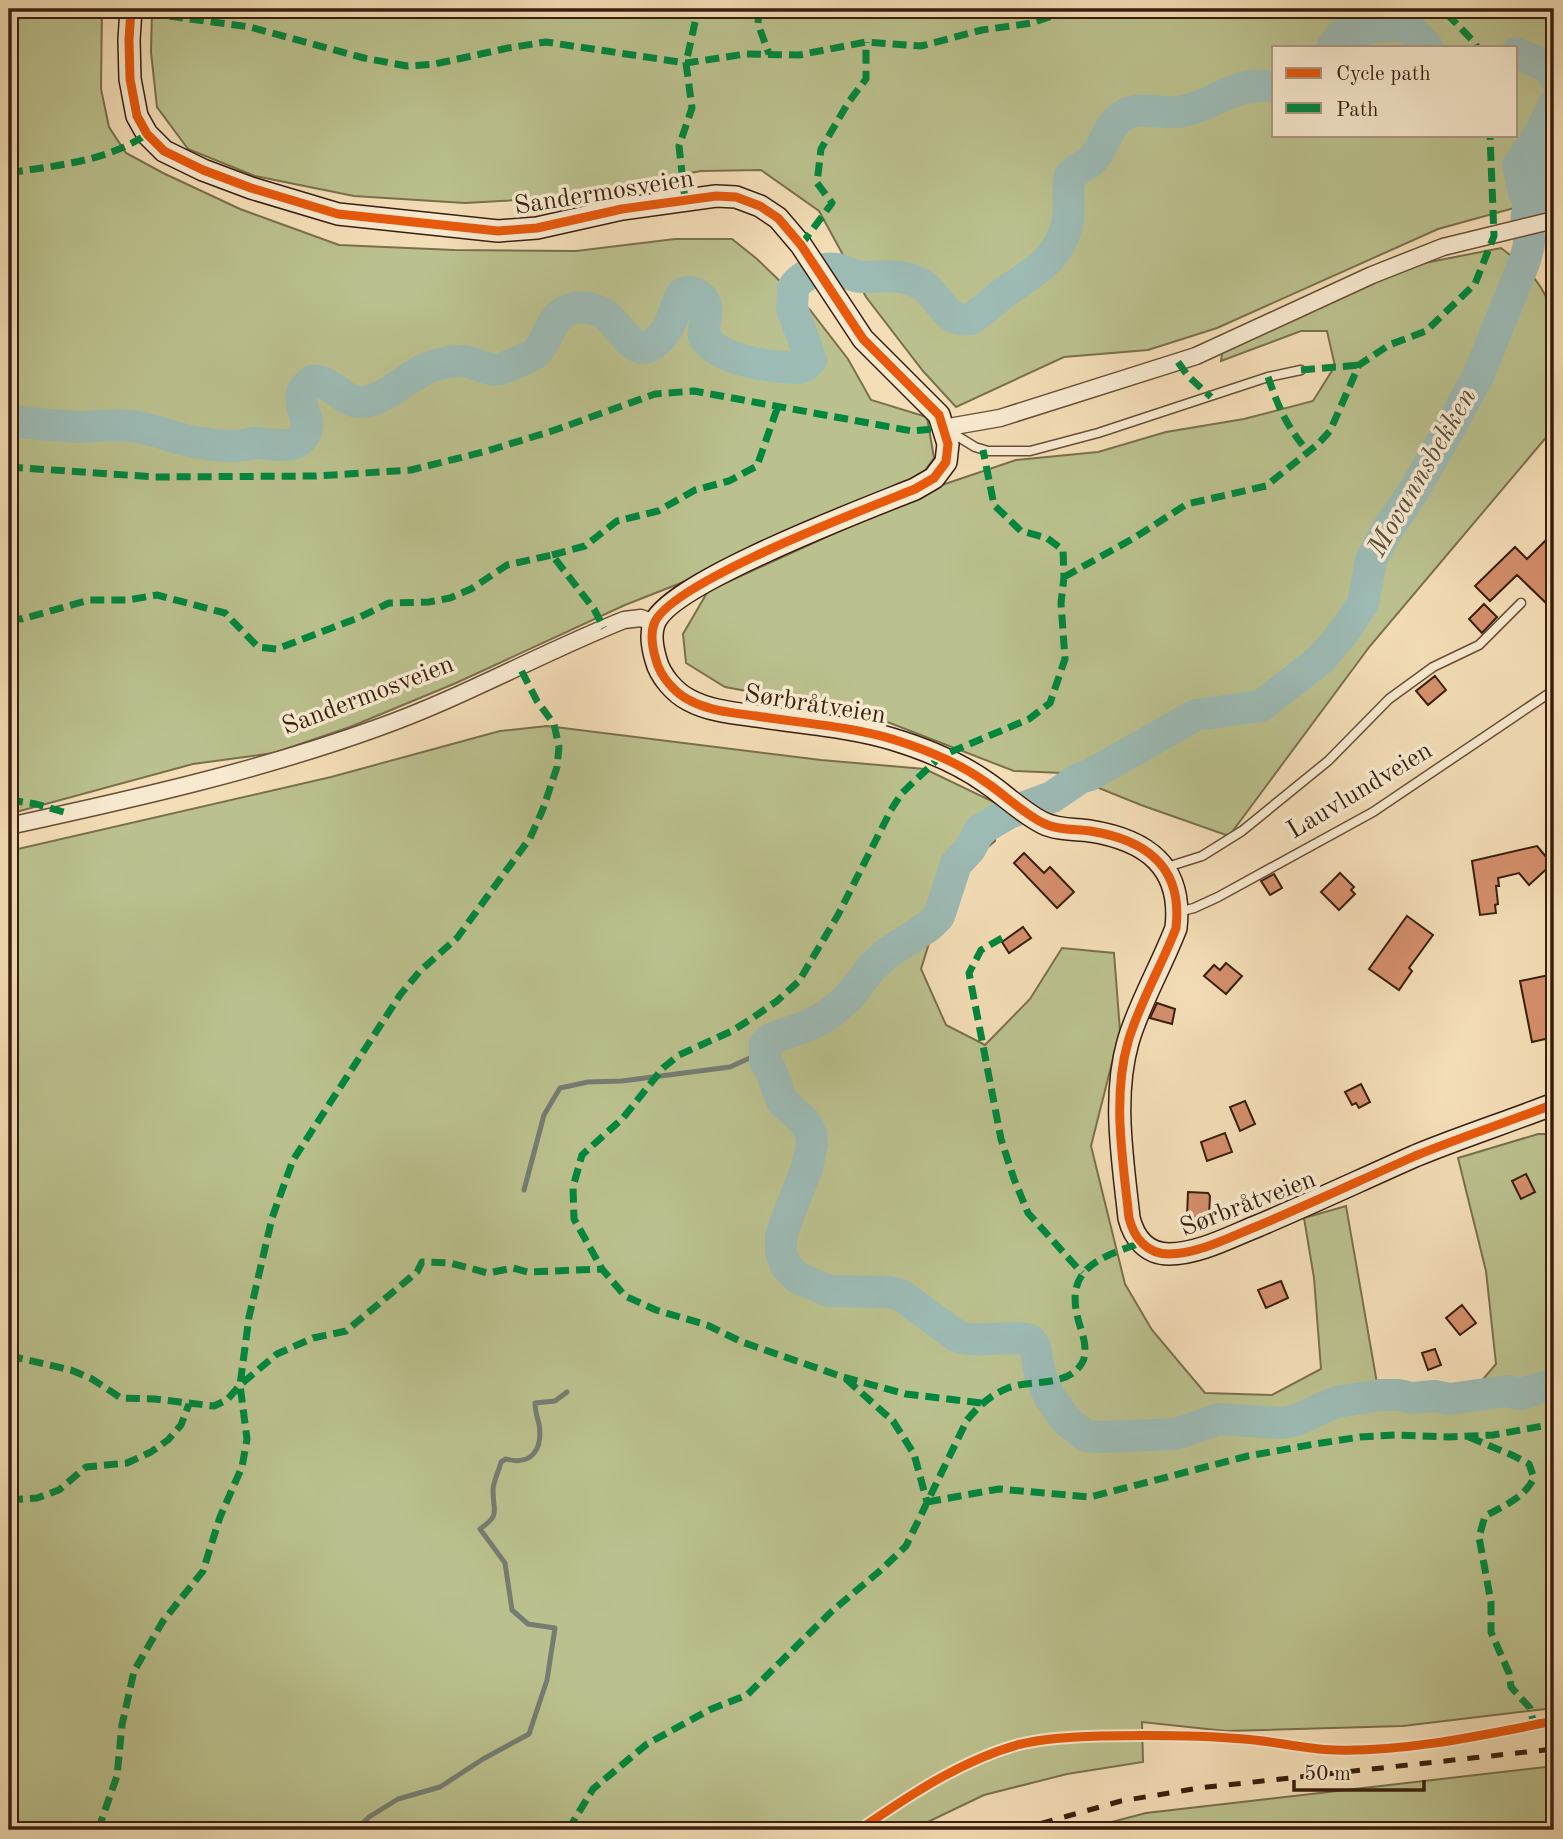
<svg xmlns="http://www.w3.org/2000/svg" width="1563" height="1839" font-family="'Old Standard TT',serif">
<rect width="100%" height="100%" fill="#f4deb7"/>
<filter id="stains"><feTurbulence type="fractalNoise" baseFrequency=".00286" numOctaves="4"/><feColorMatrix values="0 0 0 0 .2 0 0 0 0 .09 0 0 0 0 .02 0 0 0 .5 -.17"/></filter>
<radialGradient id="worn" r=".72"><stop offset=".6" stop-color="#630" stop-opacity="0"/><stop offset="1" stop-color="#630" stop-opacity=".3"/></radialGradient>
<!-- green -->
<path fill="#bbc18e" stroke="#7a704e" stroke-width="2" fill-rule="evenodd" d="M9 9H102L101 89 109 127 126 153 163 173 240 209 339 245 454 250 576 251 675 239H732L757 259 810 310 848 359 871 400 927 417 934 458 921 476 872 499 686 581 625 605 456 683 350 727 274 753 193 764 9 814Z
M152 9H1554V197L1438 229 1217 328 1148 350 1064 357 956 407 923 371 866 297 819 211 761 170 701 171 570 197 465 203 354 196 255 176 188 149 157 107 151 52ZM1516 47V135H1274V47Z
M1501 248C1528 268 1546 286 1554 319V421L1549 434 1370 646 1229 836 1141 805 1062 773 1014 771 864 713 725 687 686 663 683 634 708 591 936 487 1016 460 1098 452 1166 432 1244 419 1313 401 1335 366 1327 331H1301L1221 361 1223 347 1399 268Z
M547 726 821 760 925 769 996 803 995 841 948 882 921 969 946 1025 985 1045 1030 999 1062 948 1114 953 1120 1031 1091 1146 1125 1284 1152 1330 1205 1393 1272 1395 1321 1369 1314 1278 1304 1218 1346 1206 1381 1406 1479 1384 1496 1364 1486 1271 1458 1158 1538 1134H1554V1272L1549 1281 1554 1310V1708L1403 1726 1226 1731 1142 1722 1143 1762 1067 1774 984 1795 911 1830H9V851L331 777 500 731Z
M1554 1766V1830H1081L1146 1813Z"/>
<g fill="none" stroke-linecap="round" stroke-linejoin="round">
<!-- stream -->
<path stroke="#757d72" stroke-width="5" d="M1534 59 1554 44
M524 1190 544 1115 560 1088 588 1082 622 1081 730 1067 763 1052
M356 1830 369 1817 398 1799 440 1787 483 1759 529 1734 547 1680 555 1628 528 1624 512 1610 505 1563 480 1529C501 1514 493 1513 493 1490 493 1482 499 1471 501 1462L506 1459C532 1466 543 1449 539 1424 537 1417 535 1410 535 1403L555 1401 567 1392"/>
<!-- river -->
<path stroke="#9dbbb5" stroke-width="32" d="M1332 47 1341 35 1347 32C1353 30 1357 30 1363 29 1395 25 1404 18 1427 47
M1516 53 1549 67 1554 77
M1554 142 1539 200C1518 214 1530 223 1529 242 1529 248 1526 254 1525 260L1479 374 1446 435 1413 492 1387 530 1371 560 1363 603 1346 629 1321 659 1261 706 1196 715 1090 775 1080 778 1052 797 1009 813 980 830 970 849 956 864 939 916 929 926 886 954 872 967 849 997 828 1015 810 1025 770 1039 765 1044V1061L771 1071 782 1101 805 1122 811 1134 812 1145 807 1168 785 1224 781 1237V1253L786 1266 798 1278 829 1291 889 1292 901 1295 958 1337C981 1344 1007 1334 1030 1340L1035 1347 1040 1374 1049 1396 1066 1420 1086 1436 1103 1437 1176 1434 1219 1419 1281 1423 1294 1421 1336 1402 1381 1395H1399L1412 1398 1435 1396 1449 1399 1507 1391 1521 1394 1554 1384
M1530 206 1524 192 1518 165 1538 137 1554 104
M9 421C32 423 55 426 79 427 95 427 111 424 127 426 151 427 172 438 195 442 207 444 220 447 233 446 242 446 250 443 259 443 271 444 292 449 301 439 320 420 285 401 312 381 331 379 341 401 360 402 385 403 411 371 436 365 444 363 454 361 463 361 476 362 491 374 504 368 511 365 533 356 537 352 549 339 550 317 568 310 582 304 602 309 612 321 629 339 640 365 665 332 674 320 674 306 682 294 688 291 692 291 698 295 714 305 702 322 704 337 720 361 770 367 798 368L805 366 811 360 792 308 793 288C800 276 822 266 836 269 845 270 852 277 862 277 881 277 903 273 921 284 940 295 944 324 971 319 982 312 991 303 1001 295 1031 273 1061 261 1068 219 1070 205 1066 190 1070 176 1076 169 1085 166 1092 160 1105 147 1106 126 1123 116 1139 105 1158 114 1176 112 1213 108 1235 79 1274 87"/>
</g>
<!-- building -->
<path fill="#d58f6c" stroke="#391f0d" stroke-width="2" d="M1545 541 1554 551V593L1545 602 1517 575 1490 601 1475 586 1515 547 1527 559Z
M1484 604 1497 617 1482 633 1469 619Z
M1435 676 1446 690 1428 705 1416 691Z
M1537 846 1552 864 1529 885 1519 873 1498 878 1499 886H1496L1498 904 1495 905 1496 913 1480 915 1472 861Z
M1024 853 1044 873 1050 867 1074 892 1057 908 1014 863Z
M1340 873 1354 887 1351 890 1355 894 1339 910 1321 892Z
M1274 874 1282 888 1270 895 1261 881Z
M1407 916 1433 935 1409 968 1412 971 1399 990 1369 969Z
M1023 927 1031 938 1009 953 1002 942Z
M1226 963 1242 976 1226 994 1204 976 1214 965 1220 970Z
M1554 974V997H1552L1554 1037 1532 1042 1520 981Z
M1157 1003 1175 1009 1172 1024 1150 1018Z
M1361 1084 1370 1102 1359 1108 1356 1103 1352 1105 1345 1092Z
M1245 1101 1255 1124 1240 1131 1230 1107Z
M1225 1133 1232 1152 1207 1161 1201 1142Z
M1526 1174 1535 1192 1521 1199 1512 1181Z
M1188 1192 1208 1193 1210 1196 1209 1215H1206V1218L1187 1216Z
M1281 1281 1288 1298 1266 1308 1258 1290Z
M1462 1305 1476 1323 1460 1335 1446 1318Z
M1435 1349 1441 1365 1428 1370 1422 1353Z"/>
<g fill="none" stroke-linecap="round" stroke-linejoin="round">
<!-- lane casing -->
<g stroke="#684f38" stroke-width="11">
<path id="lane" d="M949 431 975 447 988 451H1030L1098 433 1268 377 1301 370
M1164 868 1202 856 1242 831 1328 761 1389 699 1433 667 1479 645 1521 603
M1178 912 1194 908 1218 897 1373 812 1554 690"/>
</g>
<!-- street casing -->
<g stroke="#684f38" stroke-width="19">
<path id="street" d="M943 428 1000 418 1196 356 1372 275 1443 247 1554 220
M9 826C133 799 258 771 377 728 462 698 541 653 624 620L641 618 654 623"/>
</g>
<!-- secondary casing -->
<g stroke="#391f0d" stroke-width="24">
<path id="secondary" d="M131 9 129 40 130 79 137 116 147 134 164 151 203 170 251 188 338 214 498 231 537 228 622 209 716 196 736 197 760 206 778 218 801 245 863 339 939 415 948 444 946 462 934 478 915 489C868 508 668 583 654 624 650 635 653 650 656 660 660 676 675 693 689 700 709 711 734 713 756 716 800 723 848 726 892 739 925 749 958 762 987 783 1006 796 1023 813 1043 823 1057 830 1074 829 1090 831 1147 840 1183 867 1176 928 1162 965 1138 1006 1128 1042 1112 1098 1123 1161 1129 1218 1134 1238 1147 1254 1169 1254 1199 1254 1232 1236 1260 1225 1312 1203 1363 1179 1415 1156 1461 1137 1508 1122 1554 1104"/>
</g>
<!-- lane -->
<use href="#lane" stroke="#f8ead0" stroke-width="8"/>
<!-- street -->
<use href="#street" stroke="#f8ead0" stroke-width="16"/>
<!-- secondary -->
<use href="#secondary" stroke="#f8ead0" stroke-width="21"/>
<!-- rail -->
<path stroke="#391f0d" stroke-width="5" stroke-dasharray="12 12" stroke-linecap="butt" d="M1018 1830 1121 1801 1199 1788 1554 1749"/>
<!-- quiet -->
<path stroke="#00873e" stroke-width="7" stroke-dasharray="14 7" stroke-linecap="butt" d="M128 9 131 11 250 27 364 58 407 66 435 64 508 48 546 42 686 63 746 54 799 55 866 42 921 46 982 30 1032 23 1071 9
M759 9 758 24 769 54
M1426 9 1449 16 1475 43 1477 47
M9 173C57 165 106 162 147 134
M685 200 679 146 692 108 686 63 698 9
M801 245 832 203 817 183 821 149 848 103 866 79V42
M1178 362 1188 376 1211 397
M1301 370 1359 365
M1268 377C1279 409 1286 425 1308 452
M9 467 155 477 316 476 411 470 487 451 555 430 655 394 694 391 912 431 943 428
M552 555 585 546 617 521 658 511 695 490 729 481 757 466 778 406
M1064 577 1134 538 1187 504 1266 486 1318 444 1330 431 1359 365 1389 345 1426 331 1475 284 1494 236 1490 135
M9 618 22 619 89 600H128L157 595 225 613 258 647 277 649 358 618 389 603 429 602 450 598 471 589 507 565 552 555 594 609 604 628
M9 800 36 804 67 813
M1002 938 981 950 969 973 1001 1139 1014 1179 1028 1213 1082 1273
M9 1358 15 1357 71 1370 92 1379 121 1398 155 1399 214 1406 227 1400 240 1385 277 1354 313 1338 346 1331 417 1272 422 1262 450 1263 488 1273 513 1268 528 1272 602 1269
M846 1379 893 1421 914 1454 927 1502
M981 1403 906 1394 843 1377 742 1342 707 1325 656 1310 625 1296 602 1269 574 1219 573 1187 582 1155 623 1118 663 1068 679 1055 732 1031 751 1019 777 1001 799 981 838 915 891 810 902 793 941 756 1029 719 1050 703 1065 659 1061 603 1064 577 1063 550 1047 538 1021 531 994 505 983 450
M1469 1437 1514 1456 1529 1464 1534 1478C1523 1499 1505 1505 1485 1516L1479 1537 1491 1602V1632L1509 1673 1511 1687 1530 1708 1534 1725
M9 1500 37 1498 59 1490 86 1467 127 1463 151 1452 168 1440 181 1425 189 1404
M927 1502 999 1489 1090 1497 1248 1456 1315 1444 1360 1437 1396 1435 1449 1437 1493 1435 1554 1424
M13 1830H40
M98 1830 117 1776 122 1725 134 1671 163 1621 203 1571 220 1517 242 1467 247 1439 240 1385 249 1317 272 1218 293 1160 400 995 420 971 457 938 530 838 543 809 557 767 559 747 554 724 537 701 519 666
M568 1830 593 1789 647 1744 709 1710 747 1695 832 1611 881 1570 906 1546 967 1420C979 1406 990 1395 1008 1388 1031 1379 1067 1388 1082 1363 1087 1355 1085 1342 1082 1332 1061 1273 1090 1260 1141 1243"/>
<!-- cycleway casing -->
<g stroke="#f8ead0" stroke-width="13">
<path id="cycleway" d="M131 9 129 40 130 79 137 116 147 134 164 151 203 170 251 188 338 214 498 231 537 228 622 209 716 196 736 197 760 206 778 218 801 245 863 339 939 415 948 444 946 462 934 478 915 489C868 508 668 583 654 624 650 635 653 650 656 660 660 676 675 693 689 700 709 711 734 713 756 716 800 723 848 726 892 739 925 749 958 762 987 783 1006 796 1023 813 1043 823 1057 830 1074 829 1090 831 1147 840 1183 867 1176 928 1162 965 1138 1006 1128 1042 1112 1098 1123 1161 1129 1218 1134 1238 1147 1254 1169 1254 1199 1254 1232 1236 1260 1225 1312 1203 1363 1179 1415 1156 1461 1137 1508 1122 1554 1104
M859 1830C907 1797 960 1761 1017 1745 1044 1738 1073 1737 1101 1736 1149 1735 1196 1735 1244 1739 1274 1741 1303 1749 1334 1750 1407 1752 1483 1735 1554 1721"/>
</g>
<!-- cycleway -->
<use href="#cycleway" stroke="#e8590c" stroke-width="9"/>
</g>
<g text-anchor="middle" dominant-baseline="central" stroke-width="7" stroke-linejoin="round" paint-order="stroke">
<!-- street labels -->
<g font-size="26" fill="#391f0d" stroke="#f8ead0">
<text transform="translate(604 193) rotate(-9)">Sandermosveien</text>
<text transform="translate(368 696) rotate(-21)">Sandermosveien</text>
<text transform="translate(815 705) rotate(9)">Sørbråtveien</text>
<text transform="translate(1360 791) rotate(-31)">Lauvlundveien</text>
<text transform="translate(1248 1204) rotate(-21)">Sørbråtveien</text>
</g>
<!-- water labels -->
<g font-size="28" font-style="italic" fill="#574e3f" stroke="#f8ead0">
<text transform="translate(1423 473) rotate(-60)">Movannsbekken</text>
</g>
</g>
<!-- margin -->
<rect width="1563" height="1839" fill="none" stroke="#f4deb7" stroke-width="35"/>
<rect x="10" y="10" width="1542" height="1818" fill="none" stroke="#391f0d" stroke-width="3.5"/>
<rect x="18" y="18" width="1528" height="1804" fill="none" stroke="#391f0d" stroke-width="2"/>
<!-- legend -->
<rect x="1272" y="46" width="245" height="91" fill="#f8ead0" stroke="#ac9982" stroke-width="2"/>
<rect x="1286" y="68" width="35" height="10" fill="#e8590c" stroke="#ac9982" stroke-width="2"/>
<text x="1336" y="80" font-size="21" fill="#391f0d">Cycle path</text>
<rect x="1286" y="103" width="35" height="10" fill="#00873e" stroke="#ac9982" stroke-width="2"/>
<text x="1336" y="116" font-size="21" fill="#391f0d">Path</text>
<!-- scale -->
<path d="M1294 1780v10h130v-10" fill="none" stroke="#391f0d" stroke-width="3.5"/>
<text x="1304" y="1780" font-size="21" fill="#391f0d" stroke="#f8ead0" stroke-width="5" paint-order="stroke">50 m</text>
<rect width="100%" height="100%" filter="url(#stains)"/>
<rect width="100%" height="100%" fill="url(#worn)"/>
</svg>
